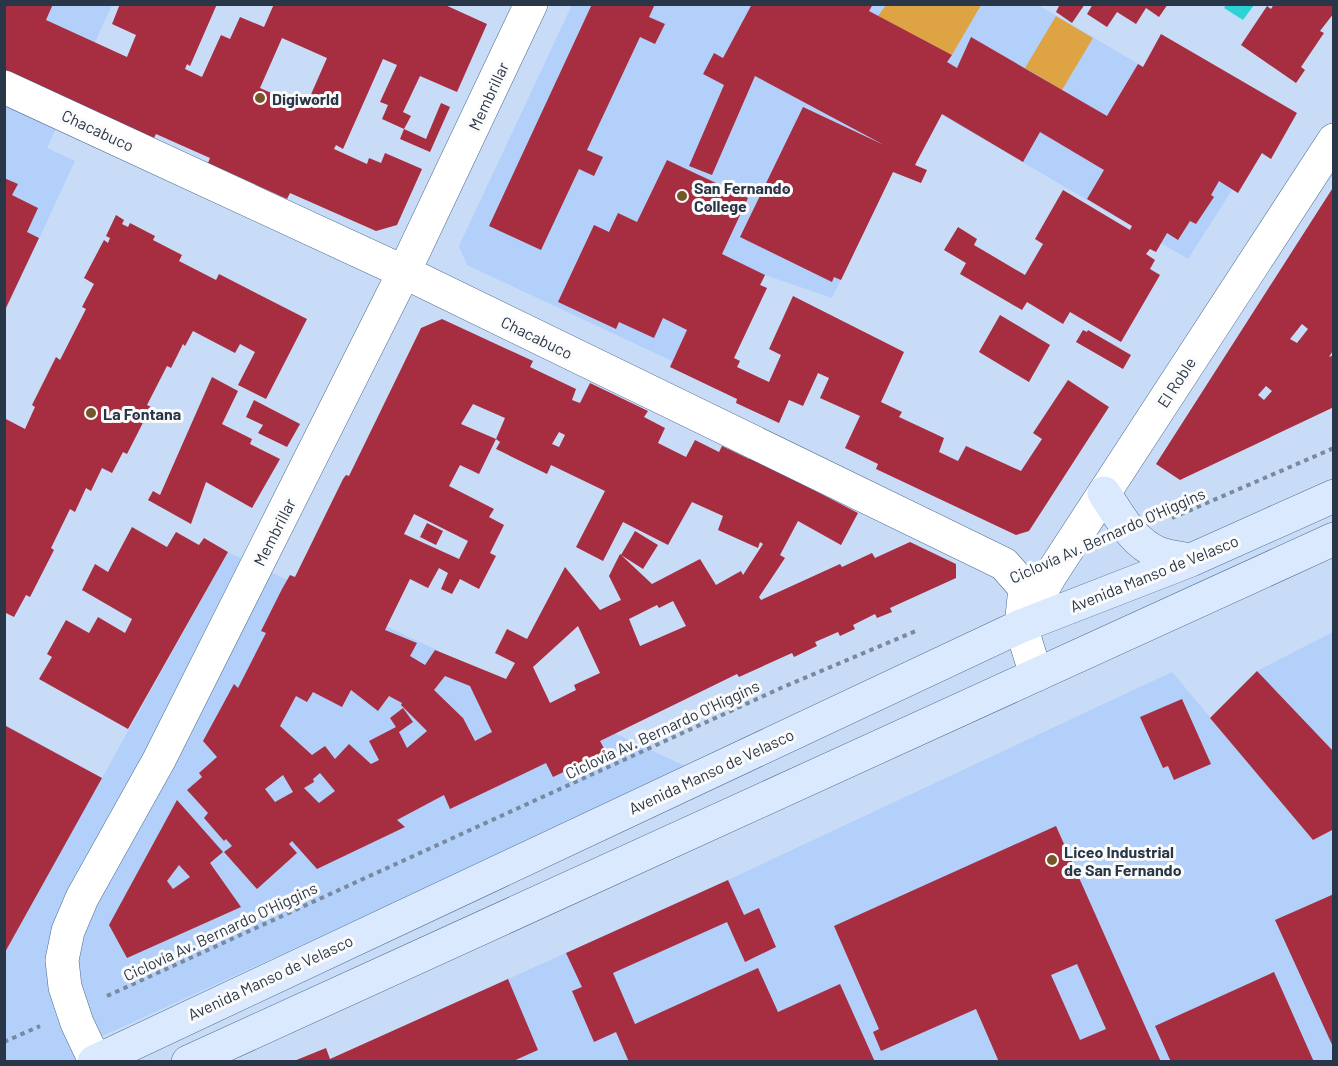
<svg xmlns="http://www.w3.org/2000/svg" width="1338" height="1066" font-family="Barlow,sans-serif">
<rect width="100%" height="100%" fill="#c8dcf7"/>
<!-- built -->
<path fill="#b2d0f9" d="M5 5H112L47 148 75 161 5 312Z
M572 5H886L879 16 951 55 981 5H1038L1278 146 1271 159 1261 154 1238 193 1232 190 1188 259 925 105 832 298 765 275 761 285 767 288 734 358 740 361 725 393 670 367 672 361 467 265 459 246Z
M228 552 689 768 98 1038 107 1061H5L4 724 102 778Z
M1333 632V752L1257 671Z
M1172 672 1313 840 1333 829V1061L331 1062 330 1059 728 880Z"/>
<!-- green -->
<path fill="#dea343" d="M886 5H981L952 55 878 16Z
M1056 16 1093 38 1062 90 1025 68Z"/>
<!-- water -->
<path fill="#2ed3d6" d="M1226 5V4L1254 5 1243 20 1224 8Z"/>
<!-- building -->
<path fill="#a72d40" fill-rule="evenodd" d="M4 4H53L46 20 127 57 136 35 112 24 120 4H217L190 66 187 64 185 69 202 77 221 35 230 39 240 17 264 27 274 4H443L487 24 457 92 420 76 403 112 411 116 404 129 382 119 388 105 380 102 397 65 383 59 343 149 336 145 334 149 367 164 369 158 381 163 385 153 422 169 397 225 376 231 290 193 287 199 208 163 210 158 156 134 154 138 4 72ZM282 38 327 58 305 108 260 88Z
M592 4H655L649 17 665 24 655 44 640 37 587 150 603 157 594 176 579 169 541 250 489 226Z
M752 4H873L869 11 952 55 947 62 957 68 971 37 1107 116 1138 64 1143 67 1161 34 1297 113 1271 159 1262 153 1238 193 1219 181 1211 195 1214 197 1196 224 1190 221 1178 240 1167 233 1156 252 1150 249 1146 254 1155 260 1150 269 1160 275 1121 342 1070 312 1063 324 1027 302 1022 310 960 274 966 263 944 250 958 227 977 239 974 245 1025 275 1043 244 1035 239 1063 190 1130 230 1132 226 1087 199 1104 170 1040 132 1023 162 942 114 915 165 927 170 921 183 893 172 841 280 834 277 832 282 740 237 803 107 884 145 755 76 712 175 689 166 724 85 703 74 714 53 723 58Z
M1060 4H1085L1072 23 1056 12Z
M1093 4H1168L1159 17 1146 8 1136 24 1117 12 1107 27 1087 14Z
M1274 4H1334V13L1320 31 1324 33 1301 67 1305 70 1296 83 1241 45 1267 6 1271 9Z
M441 103 450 107 430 152 400 139 404 129 426 139Z
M667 160 748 198 722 254 765 275 760 285 767 288 734 358 740 361 737 367 769 382 781 355 769 349 793 296 904 352 881 402 902 412 899 417 944 438 939 452 958 461 966 446 1021 471 1042 439 1033 433 1068 380 1109 407 1029 531 1016 535 876 469 878 464 845 448 860 416 820 398 829 378 818 373 803 406 789 400 779 423 736 403 737 399 670 367 687 330 663 318 654 338 619 322 616 329 558 302 594 225 609 232 618 213 637 222Z
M4 178 18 184 12 195 38 208 27 232 39 238 4 312Z
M1334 186V349L1329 357 1334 355V407L1180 480 1156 464ZM1302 324 1308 329 1297 343 1290 339ZM1266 386 1272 391 1264 400 1258 395Z
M116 215 124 220 122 224 128 227 130 223 155 236 153 240 182 255 179 261 216 280 219 274 307 319 266 399 238 385 255 352 240 344 235 353 193 331 185 346 183 344 171 368 167 366 147 405 151 407 127 454 123 452 112 473 102 468 91 491 86 488 75 512 70 509 51 548 54 550 30 597 26 595 14 617 4 612V418L25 429 35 407 32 405 56 357 60 360 86 309 82 307 94 284 84 278 104 240 108 243 110 238 106 236Z
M1000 315 1050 345 1029 382 979 352Z
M442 319 533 361 530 367 576 389 572 400 580 403 590 383 648 411 644 417 665 428 658 443 686 457 695 440 719 452 722 446 749 459 750 457 858 513 841 545 798 521 780 555 785 558 759 597 761 600 840 564 842 567 872 553 875 558 910 542 956 564V578L890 608 892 612 877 618 875 614 853 625 855 629 840 636 838 632 815 642 817 646 794 657 792 653 739 677 737 674 600 741 606 752 553 777 546 763 450 809 444 795 397 820 405 827 317 869 292 841 289 844 297 853 257 889 224 852 232 846 226 839 224 841 204 818 208 813 187 790 202 777 199 773 217 757 203 741 234 684 238 688 266 633 261 631 282 589 290 575 295 577 343 479 346 475 349 476 421 328ZM473 404 505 418 496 439 500 442 496 449 547 474 551 465 605 491 576 547 603 561 623 522 668 545 692 502 723 516 718 530 758 548 760 542 763 544 743 575 741 571 716 585 700 559 652 584 620 554 609 576 621 600 600 610 565 567 527 639 507 629 495 653 515 663 506 679 435 650 425 665 410 656 417 643 385 630 410 579 428 588 439 568 448 573 441 589 452 594 460 579 479 589 496 556 490 553 504 525 489 517 494 509 449 486 460 465 479 474 496 439 461 424ZM559 432 565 435 559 447 552 444ZM414 514 468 541 459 559 404 534ZM673 601 686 626 640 646 629 619 657 605 659 608ZM578 626 600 673 574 685 576 690 550 703 533 667ZM445 676 470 686 492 732 475 741 463 718 434 690ZM351 690 378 711 389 696 402 703 401 705 427 731 407 748 399 732 413 722 403 708 390 718 396 727 369 741 379 760 371 764 349 744 335 759 325 746 312 755 280 726 296 696 307 702 313 692 342 707ZM320 773 335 791 319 803 304 788 314 782 313 779ZM283 775 293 792 275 802 265 789Z
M1083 330 1087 332 1088 330 1131 355 1123 369 1076 342Z
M212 377 238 391 222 424 252 439 250 444 280 459 252 508 206 482 191 524 148 500 153 491 160 495Z
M254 400 300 424 287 447 258 433 263 425 246 417Z
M427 523 443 531 436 545 420 537Z
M132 527 167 547 176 532 199 545 204 538 228 552 128 729 39 679 52 657 47 654 66 620 89 633 98 617 125 633 132 619 82 590 95 564 108 572Z
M635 531 658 545 643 569 621 555Z
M1257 671 1334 752V829L1313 840 1210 718Z
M1182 699 1211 764 1174 780 1168 766 1163 768 1140 717Z
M4 725 102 778 4 954Z
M177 800 223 852 210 863 241 907 127 958 109 925ZM179 865 190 877 173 889 167 881Z
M1056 826 1161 1062H999L976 1009 881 1051 873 1032 879 1029 834 926ZM1077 964 1106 1029 1080 1040 1051 975Z
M728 880 744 915 759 908 776 947 745 962 727 922 613 973 635 1024 758 968 778 1012 840 984 875 1062H629L616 1032 594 1042 572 991 582 987 566 953Z
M1334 894V1049L1275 920Z
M1274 972 1314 1062H1171L1155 1026Z
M508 979 538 1050 511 1062 294 1061 326 1048 330 1059Z"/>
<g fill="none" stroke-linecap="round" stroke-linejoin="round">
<!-- street casing -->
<g stroke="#4d6b93" stroke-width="34">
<path id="street" d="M4 87 404 272 1004 564 1025 588 1021 626 1036 675
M1025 620 1050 576 1334 140
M95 1061 77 1023 65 987 62 960 68 931 82 898 159 760 404 272 531 4"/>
</g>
<!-- secondary casing -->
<g stroke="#4d6b93" stroke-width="34">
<path id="secondary" d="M1104 493C1119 515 1132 542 1158 553 1168 557 1180 558 1191 560
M94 1062 1021 626 1191 560 1334 496
M188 1062 1334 539"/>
</g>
<!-- path -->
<path stroke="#79899f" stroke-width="4" stroke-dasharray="4.5 4.5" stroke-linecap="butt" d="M1172 518 1334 448
M107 996 781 688 918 630
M4 1042 40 1026"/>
<!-- street -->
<use href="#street" stroke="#fff" stroke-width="33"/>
<!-- secondary -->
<use href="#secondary" stroke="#dae9fe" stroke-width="33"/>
</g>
<!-- markers -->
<g fill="#735629" stroke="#fbfbfb" stroke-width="2">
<circle cx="260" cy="98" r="6"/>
<circle cx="682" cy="196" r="6"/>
<circle cx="91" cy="413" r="6"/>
<circle cx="1052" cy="860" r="6"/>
</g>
<g text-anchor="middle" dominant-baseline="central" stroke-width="6" stroke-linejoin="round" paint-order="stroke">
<!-- street labels -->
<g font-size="16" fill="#293647" stroke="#fbfbfb">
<text transform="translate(488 96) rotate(-65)">Membrillar</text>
<text transform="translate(98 130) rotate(25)">Chacabuco</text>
<text transform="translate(537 337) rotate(26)">Chacabuco</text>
<text transform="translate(1176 382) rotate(-57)">El Roble</text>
<text transform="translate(274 532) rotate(-63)">Membrillar</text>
<text transform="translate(1107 535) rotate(-24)">Ciclovía Av. Bernardo O'Higgins</text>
<text transform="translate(1154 573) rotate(-22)">Avenida Manso de Velasco</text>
<text transform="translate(662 729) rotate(-25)">Ciclovía Av. Bernardo O'Higgins</text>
<text transform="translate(711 771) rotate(-25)">Avenida Manso de Velasco</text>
<text transform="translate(220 931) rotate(-25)">Ciclovía Av. Bernardo O'Higgins</text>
<text transform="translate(270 977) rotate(-25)">Avenida Manso de Velasco</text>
</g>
<!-- poi labels -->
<g font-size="16" font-weight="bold" fill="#293647" stroke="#fbfbfb" text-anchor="start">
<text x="272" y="98">Digiworld</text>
<text x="694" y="187">San Fernando<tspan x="694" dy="18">College</tspan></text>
<text x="103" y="413">La Fontana</text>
<text x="1064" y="851">Liceo Industrial<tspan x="1064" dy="18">de San Fernando</tspan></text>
</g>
</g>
<!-- border -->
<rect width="1338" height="1066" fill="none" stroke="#293647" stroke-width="12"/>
</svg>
